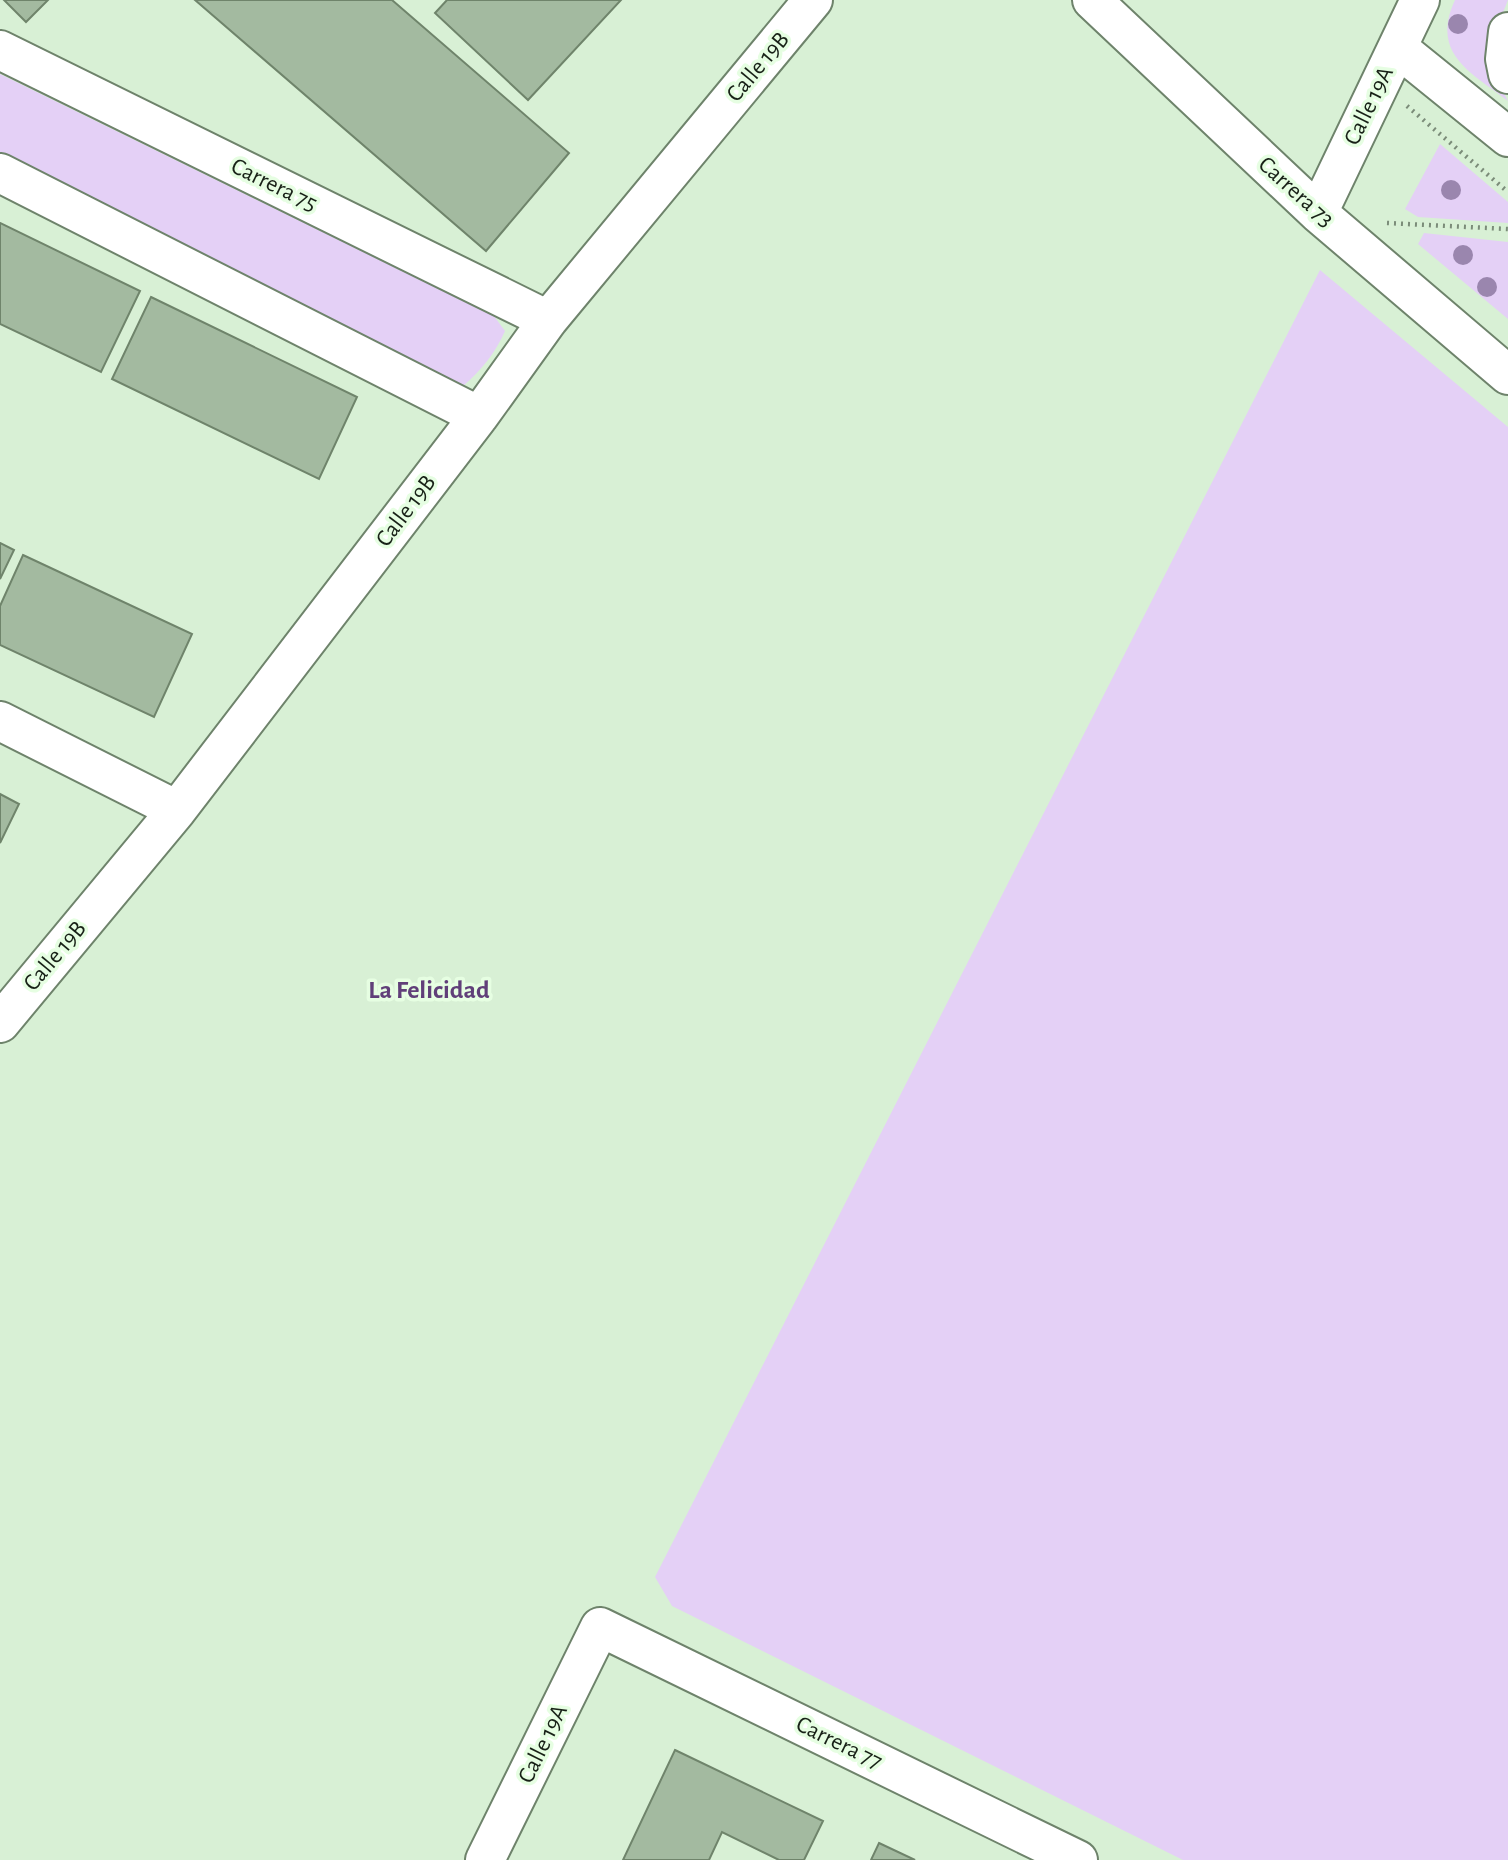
<svg xmlns="http://www.w3.org/2000/svg" width="1508" height="1860" font-family="'Alegreya Sans',sans-serif">
<rect width="100%" height="100%" fill="#d8f0d5"/>
<!-- green -->
<path fill="#e4d0f6" d="M1455 0H1508L1498 25 1497 80 1508 101C1471 72 1430 54 1455 0Z
M0 74 494 316 505 331C496 352 481 371 463 386L448 382 0 152Z
M1440 144 1508 202V223L1418 217 1405 209Z
M1424 233 1508 242V319L1418 244Z
M1320 270 1508 427V1860H1183L672 1606 655 1577Z"/>
<!-- building -->
<path fill="#a3baa0" stroke="#6f846b" stroke-width="2" d="M4 0H48L26 22Z
M195 0H392L569 153 486 251Z
M447 0H621L528 100 435 13Z
M0 223 140 291 101 372 0 324Z
M151 297 357 397 319 479 112 379Z
M0 543 14 550 0 579Z
M23 555 192 634 154 717 0 645V606Z
M0 794 19 804 0 843Z
M675 1750 823 1821 804 1860H779L722 1832 709 1860H623Z
M879 1843 915 1860H871Z"/>
<g fill="none" stroke-linecap="round" stroke-linejoin="round">
<!-- minor casing -->
<g stroke="#6e836b" stroke-width="42">
<path id="minor" d="M1092 0 1318 213 1508 375
M1508 32 1505 59 1508 74
M1398 48 1508 137
M0 50 548 320
M0 173 479 416
M1318 213 1420 0
M0 721 177 810
M0 1023 177 810 479 416 548 320 813 0
M485 1860 600 1627 1078 1860"/>
</g>
<!-- path -->
<path stroke="#7b8c79" stroke-width="4.5" stroke-dasharray="2 5" stroke-linecap="butt" d="M1407 106 1508 192
M1387 223 1508 229"/>
<!-- minor -->
<use href="#minor" stroke="#fff" stroke-width="38"/>
</g>
<!-- trees -->
<g fill="#9a86ae">
<circle cx="1458" cy="24" r="10"/>
<circle cx="1451" cy="190" r="10"/>
<circle cx="1463" cy="255" r="10"/>
<circle cx="1487" cy="287" r="10"/>
</g>
<g text-anchor="middle" dominant-baseline="central" stroke-width="7" stroke-linejoin="round" paint-order="stroke">
<!-- street labels -->
<g font-size="24" fill="#182117" stroke="#e6fee2">
<text transform="translate(758 67) rotate(-50)">Calle 19B</text>
<text transform="translate(1369 106) rotate(-64)">Calle 19A</text>
<text transform="translate(274 185) rotate(26)">Carrera 75</text>
<text transform="translate(1296 192) rotate(42)">Carrera 73</text>
<text transform="translate(406 511) rotate(-53)">Calle 19B</text>
<text transform="translate(55 956) rotate(-50)">Calle 19B</text>
<text transform="translate(839 1743) rotate(26)">Carrera 77</text>
<text transform="translate(543 1744) rotate(-64)">Calle 19A</text>
</g>
<!-- neighbourhood labels -->
<g font-size="26" font-weight="bold" fill="#603f79" stroke="#e6fee2">
<text x="429" y="990">La Felicidad</text>
</g>
</g>
</svg>
